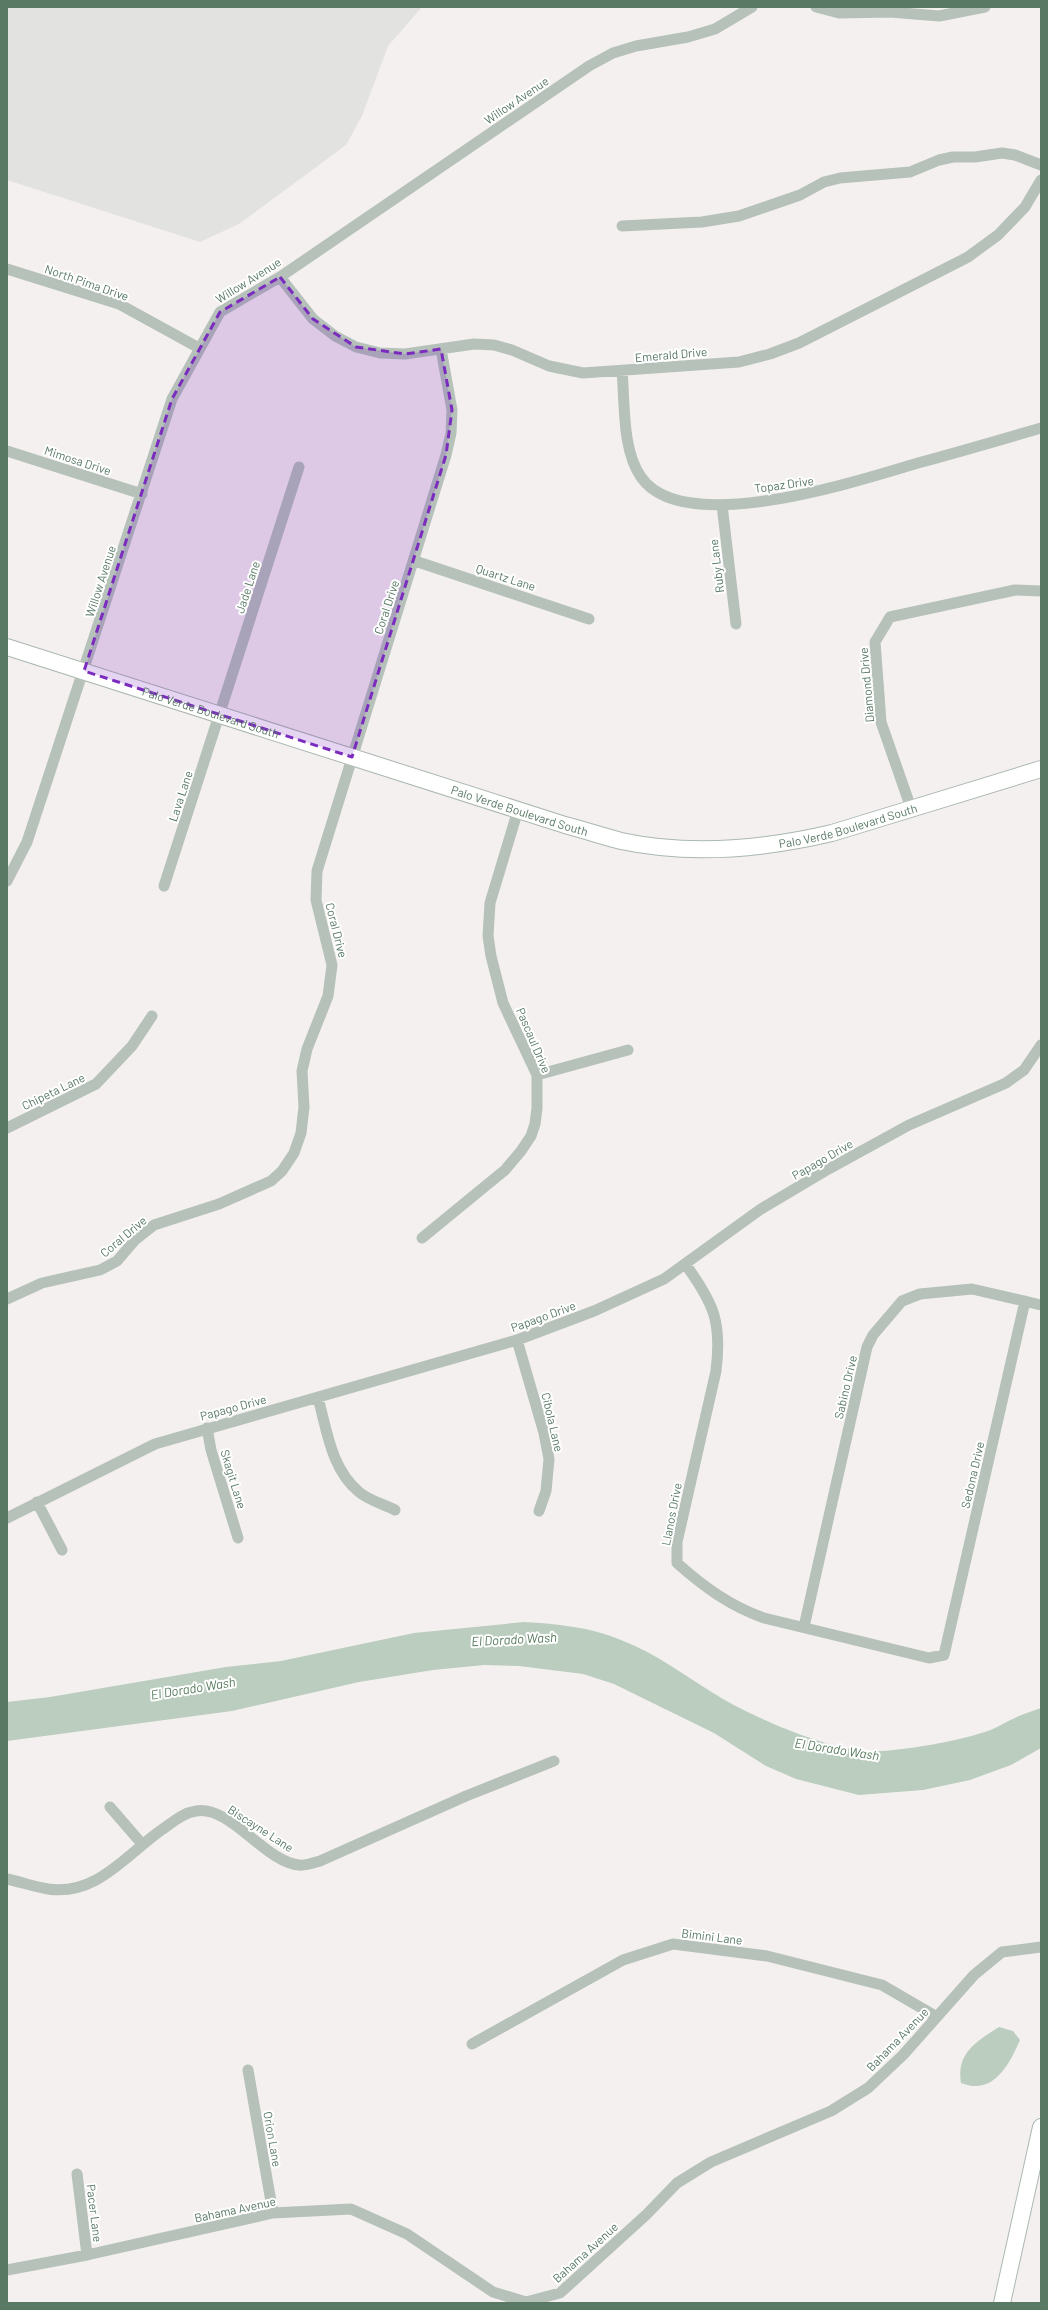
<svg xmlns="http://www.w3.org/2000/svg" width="1048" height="2310" font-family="Barlow,sans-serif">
<rect width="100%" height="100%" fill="#f5f0f0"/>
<!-- built -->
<path fill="#e2e2e0" d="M7 7H422L388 46 362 116 346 145 239 224 200 242 7 180Z"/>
<!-- water -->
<path fill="#bacdbe" d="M524 1622C558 1624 590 1627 621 1640 658 1654 689 1679 723 1699 758 1719 823 1747 864 1751 889 1754 975 1739 997 1727 1011 1719 1025 1713 1041 1708V1748L1011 1765 970 1780 923 1790 859 1795 796 1779 766 1766 714 1733 614 1684 583 1674 519 1666 484 1665 433 1670 359 1682 232 1711 7 1741V1702L50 1697 226 1667 281 1661 414 1633Z
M999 2027 1013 2031 1020 2040C1009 2065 993 2096 961 2083 956 2053 977 2041 999 2027Z"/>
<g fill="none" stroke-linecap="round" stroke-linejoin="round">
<!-- secondary casing -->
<g stroke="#aab8af" stroke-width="18">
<g id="secondary">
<path id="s1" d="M7 647 565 825C584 830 602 836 621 841 691 856 764 849 832 833L1041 769"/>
<path d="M1002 2303 1041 2127"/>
</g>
</g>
<!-- street -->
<path stroke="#b5c1b9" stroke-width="11" d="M816 7 839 13 890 12 939 16 985 7
M622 226 702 222 739 216 800 195 824 182 840 178 910 172 939 160 953 157H975L1002 153 1015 155 1041 165
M7 269 119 304 199 348
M280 277 313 319 335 336 356 347 380 353 405 354 474 344 494 345 512 350 549 366 583 373 739 362 770 354 799 343 968 257 998 235 1025 207 1041 180
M622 371C625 404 622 450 641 477 683 539 860 480 918 463 959 452 1000 440 1041 428
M7 451 142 494
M722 505 736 624
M415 561 589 619
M911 808 881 722 875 642 890 617 1015 590 1041 591
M7 881 27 842 172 399 220 312 280 277 589 66 613 53 636 46 688 37 715 29 752 7
M164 886 299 467
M537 1075 628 1050
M7 1128 96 1084 132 1046 152 1016
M422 1238 505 1170 521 1151 531 1136 535 1124 537 1108V1075L503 1003 491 956 488 936 490 903 518 810
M686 1265C714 1304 722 1322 716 1371L677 1542V1563C704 1587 730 1606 764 1618L929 1658 944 1655 1025 1301
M7 1299 42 1283 100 1270 117 1261 135 1240 154 1225 219 1204 271 1181 282 1171 294 1153 301 1133 304 1107 302 1071 307 1049 328 996 332 965 316 900 317 871 446 455 451 433 452 410 441 349
M517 1340 544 1433 549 1459 546 1491 539 1511
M318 1398C327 1430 331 1469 359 1492 368 1500 383 1504 395 1510
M207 1428 211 1450 238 1538
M37 1502 62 1550
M7 1518 155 1444 517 1340 594 1311 664 1279 761 1209 825 1171 909 1125 1006 1083 1024 1070 1041 1045
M804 1627 867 1347 873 1335 902 1301 920 1294 972 1289 1041 1305
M110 1807 142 1844
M7 1879C21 1882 35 1887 48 1889 96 1896 125 1856 160 1831 172 1823 182 1813 196 1811 230 1805 265 1862 299 1865 305 1866 313 1863 320 1861L466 1796 554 1761
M472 2044 623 1960 673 1944 767 1956 882 1985 937 2017
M248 2070 273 2213
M77 2174 87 2255
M7 2270 87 2255 273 2213 351 2209 407 2234 493 2292 526 2302 560 2293 646 2215 677 2183 711 2162 831 2111 868 2088 903 2055 974 1975 1002 1952 1041 1947"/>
<!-- secondary -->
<use href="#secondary" stroke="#fff" stroke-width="16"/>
</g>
<!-- marked area -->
<path fill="#7b2cbf" fill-opacity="0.2" stroke="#7b2cbf" stroke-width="3" stroke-dasharray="8 5" stroke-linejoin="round" d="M280 277 313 319 356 347 405 354 441 349 452 410 446 455 352 757 84 671 172 399 220 312Z"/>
<g text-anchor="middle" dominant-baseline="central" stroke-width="4" stroke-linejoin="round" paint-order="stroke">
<!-- street labels -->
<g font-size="12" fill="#597965" stroke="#fff">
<text transform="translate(516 100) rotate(-34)">Willow Avenue</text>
<text transform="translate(248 280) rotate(-32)">Willow Avenue</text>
<text transform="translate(87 282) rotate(19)">North Pima Drive</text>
<text transform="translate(671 354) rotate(-5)">Emerald Drive</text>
<text transform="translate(78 460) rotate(18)">Mimosa Drive</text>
<text transform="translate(784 484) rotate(-8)">Topaz Drive</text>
<text transform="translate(716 566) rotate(-97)">Ruby Lane</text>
<text transform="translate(506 577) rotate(18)">Quartz Lane</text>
<text transform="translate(100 581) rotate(-72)">Willow Avenue</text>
<text transform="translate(247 587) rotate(-72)">Jade Lane</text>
<text transform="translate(386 607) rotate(-72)">Coral Drive</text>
<text transform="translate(866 685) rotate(-95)">Diamond Drive</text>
<text stroke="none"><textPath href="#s1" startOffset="214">Palo Verde Boulevard South</textPath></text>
<text transform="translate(180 796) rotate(-72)">Lava Lane</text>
<text stroke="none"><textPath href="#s1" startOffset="538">Palo Verde Boulevard South</textPath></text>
<text stroke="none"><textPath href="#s1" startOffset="874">Palo Verde Boulevard South</textPath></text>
<text transform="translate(337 930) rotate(76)">Coral Drive</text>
<text transform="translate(534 1040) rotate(67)">Pascaul Drive</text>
<text transform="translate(53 1091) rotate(-26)">Chipeta Lane</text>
<text transform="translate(822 1159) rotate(-30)">Papago Drive</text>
<text transform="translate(123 1236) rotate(-40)">Coral Drive</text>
<text transform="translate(543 1316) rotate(-20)">Papago Drive</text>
<text transform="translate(845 1387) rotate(-77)">Sabino Drive</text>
<text transform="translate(233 1407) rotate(-15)">Papago Drive</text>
<text transform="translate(553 1422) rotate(77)">Cibola Lane</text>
<text transform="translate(972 1475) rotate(-77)">Sedona Drive</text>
<text transform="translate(234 1479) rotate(73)">Skagit Lane</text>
<text transform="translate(671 1514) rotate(-79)">Llanos Drive</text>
<text transform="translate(261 1828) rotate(33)">Biscayne Lane</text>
<text transform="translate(712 1936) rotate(7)">Bimini Lane</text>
<text transform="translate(897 2039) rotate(-46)">Bahama Avenue</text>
<text transform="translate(273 2139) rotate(80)">Orion Lane</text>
<text transform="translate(235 2209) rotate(-12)">Bahama Avenue</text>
<text transform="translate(95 2213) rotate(83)">Pacer Lane</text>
<text transform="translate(585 2252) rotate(-42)">Bahama Avenue</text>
</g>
<!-- water labels -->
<g font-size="13" font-style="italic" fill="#587c5e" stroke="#fff">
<text transform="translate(514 1639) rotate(-3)">El Dorado Wash</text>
<text transform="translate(193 1688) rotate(-9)">El Dorado Wash</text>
<text transform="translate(837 1749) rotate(9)">El Dorado Wash</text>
</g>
</g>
<!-- border -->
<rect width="1048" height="2310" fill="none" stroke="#597965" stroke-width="16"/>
</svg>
